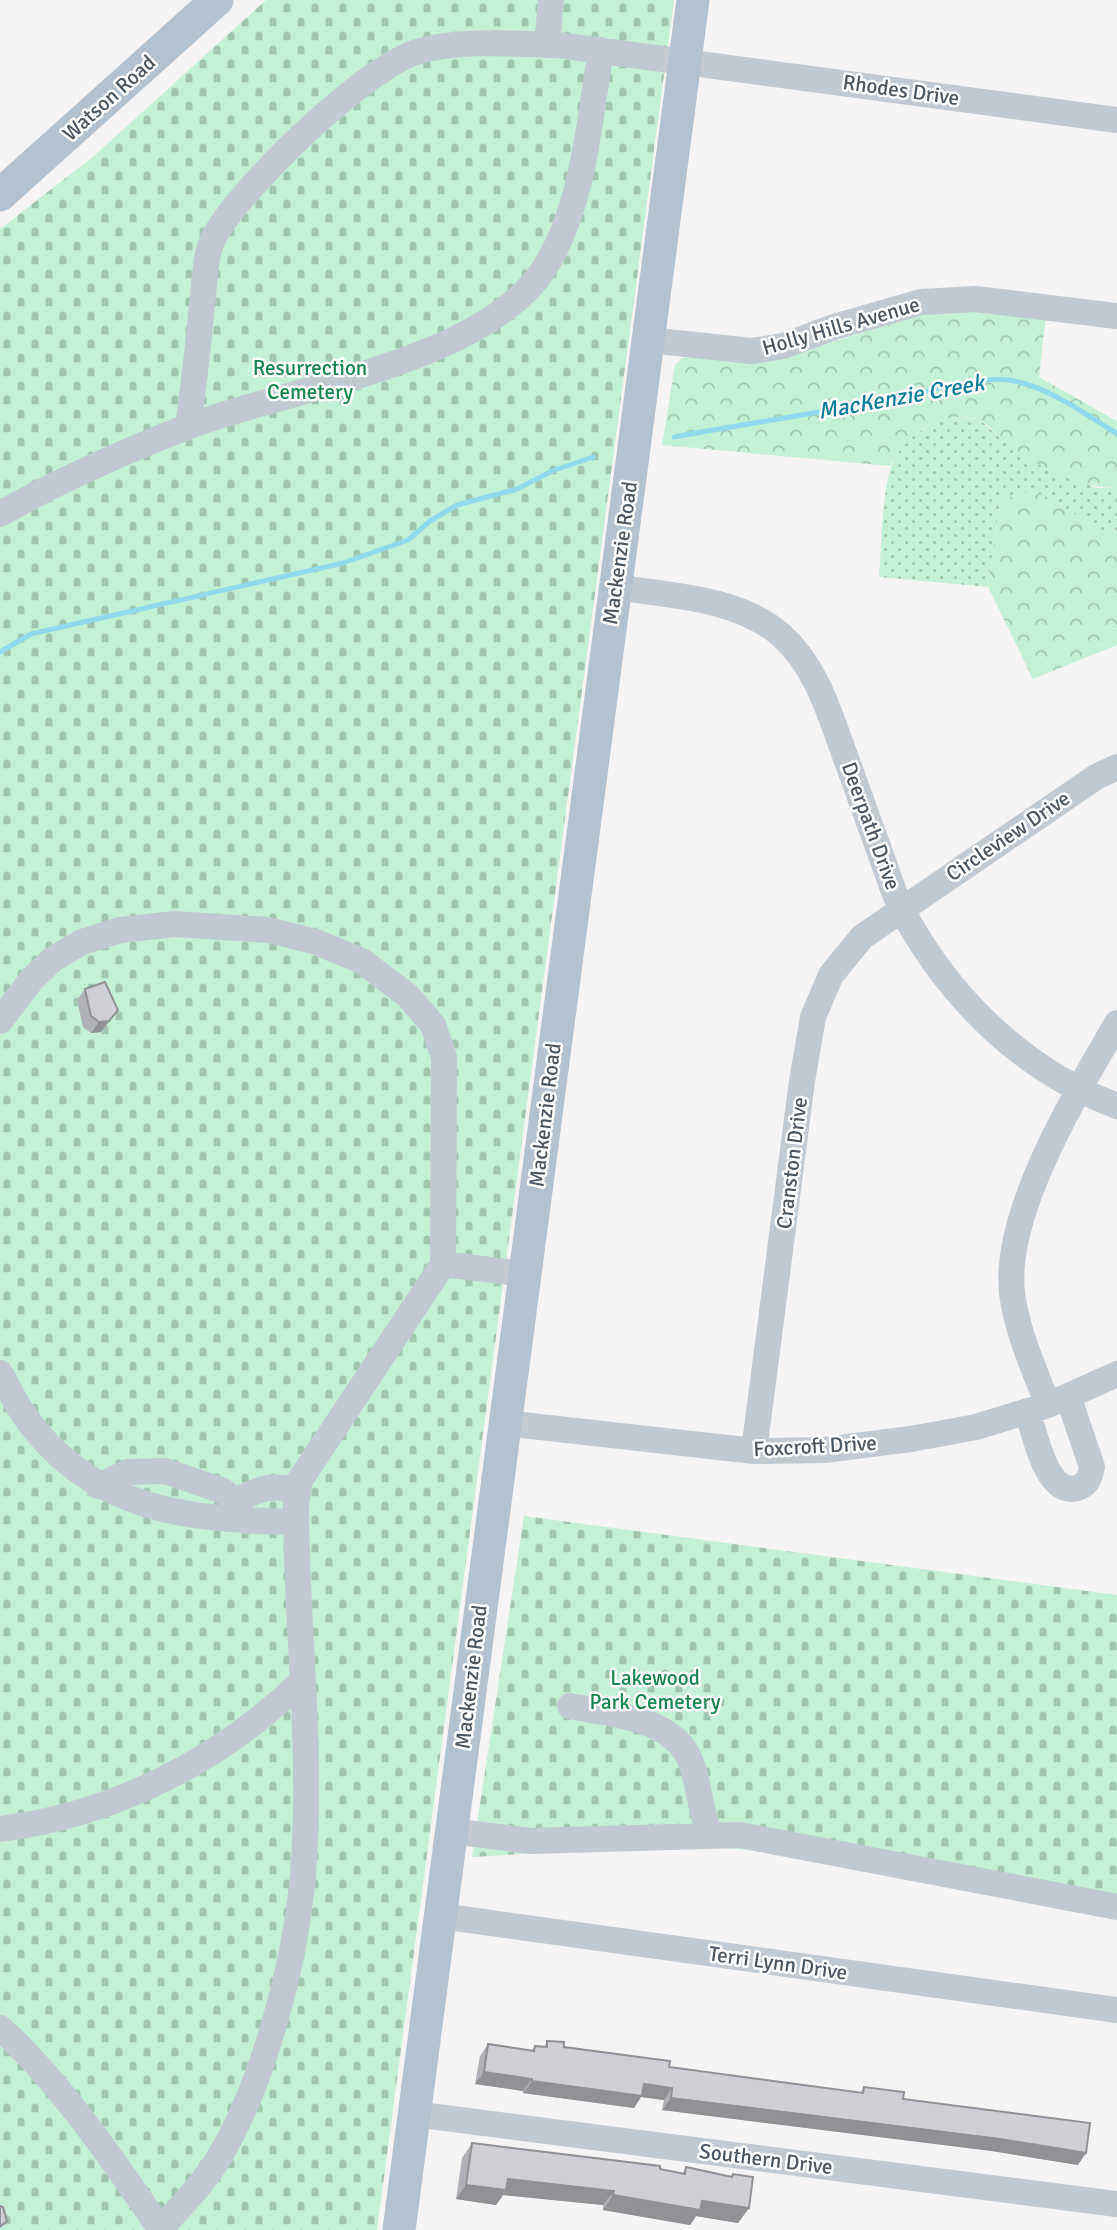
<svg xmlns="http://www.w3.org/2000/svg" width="1117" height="2230" font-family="Signika,sans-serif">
<defs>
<pattern id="grass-dots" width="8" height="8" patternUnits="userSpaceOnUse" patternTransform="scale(1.75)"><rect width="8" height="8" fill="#c3f1d5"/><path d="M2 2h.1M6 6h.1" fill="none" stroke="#a0c6b0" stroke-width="1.8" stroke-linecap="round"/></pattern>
<pattern id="forest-crowns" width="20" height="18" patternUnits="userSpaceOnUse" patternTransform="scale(1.75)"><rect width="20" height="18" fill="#c3f1d5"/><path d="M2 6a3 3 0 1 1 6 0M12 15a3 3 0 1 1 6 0" fill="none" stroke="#a0c6b0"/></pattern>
<pattern id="cemetery-stones" width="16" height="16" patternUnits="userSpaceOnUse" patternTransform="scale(1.75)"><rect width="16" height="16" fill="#c3f1d5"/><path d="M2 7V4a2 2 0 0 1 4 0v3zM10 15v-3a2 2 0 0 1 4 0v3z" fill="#a0c6b0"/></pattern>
</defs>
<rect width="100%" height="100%" fill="#f5f3f3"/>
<!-- grass -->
<path fill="url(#grass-dots)" d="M944 416 979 419 1008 445 1096 488H1117V529L1103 531 1035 491 1000 500 988 587 879 577C882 545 881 472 900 449 912 435 928 426 944 416Z"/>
<!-- forest -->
<path fill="url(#forest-crowns)" d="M959 310 1046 316 1039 377 1117 421V488C1080 488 1039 467 1009 446 999 439 988 422 977 419 939 409 908 435 890 466L662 445 675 365 682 358 798 353 917 315Z
M1035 490 1103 531 1117 529V645L1033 679 988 587 1000 500Z"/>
<!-- cemetery -->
<path fill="url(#cemetery-stones)" d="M266 0H674L377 2230H0V229L94 156Z
M524 1516 1117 1595V1917L774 1853 691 1844 472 1857Z"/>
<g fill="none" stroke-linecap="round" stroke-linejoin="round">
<!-- stream -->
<path stroke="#90daee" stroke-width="5" d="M674 437C750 423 826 412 901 397 936 390 989 372 1023 383 1056 393 1088 415 1117 434
M0 652 31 634 343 563 408 540 430 521 457 505 517 489 552 471 593 457"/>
<!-- minor -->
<path stroke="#c1cad2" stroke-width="26" d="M547 45 551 0
M648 340 752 351 783 346 834 327 921 302 976 299 1117 316
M188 426C194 386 198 346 202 305 205 284 204 256 214 237 239 189 368 64 420 51 463 39 514 44 558 45L1117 120
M0 514C60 480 123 452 187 427 288 388 482 363 544 269 584 206 589 122 601 50
M615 587C670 596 737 597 781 635 818 668 830 716 847 761 859 794 871 827 883 861 889 877 894 895 902 910 949 998 1023 1071 1117 1106
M0 1021 32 979 53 959 82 942 120 930 175 924 269 930 316 942 362 961 408 996 433 1025 444 1057 443 1264 300 1480 296 1503C296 1626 313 1750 303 1874 295 1964 264 2084 217 2161 201 2186 179 2209 159 2230
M443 1264 524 1274
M0 1373C8 1386 15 1402 24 1415 91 1511 188 1520 296 1522
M1048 1405C1034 1369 1017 1332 1012 1293 1003 1212 1077 1093 1117 1023
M1027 1411C1035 1433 1046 1497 1077 1488 1088 1485 1090 1476 1092 1467L1068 1396
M504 1423 754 1451 824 1450 911 1439 976 1427 1048 1405 1117 1374
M754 1451 802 1081 813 1017 831 975 862 937 1096 777 1117 767
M98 1486 128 1472 165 1471 223 1491 235 1501 245 1521
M235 1501C258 1489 273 1483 298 1491
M570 1706C609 1714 672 1717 690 1760 700 1784 699 1810 710 1834
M0 1829C113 1815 219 1761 301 1682
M451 1831 531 1841 740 1835 1117 1907
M440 1916 1117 2010
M0 2028C57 2078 118 2167 161 2230
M414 2114 1117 2204"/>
<!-- major -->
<path stroke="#b3c2d1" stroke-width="33" d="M0 195 217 0
M399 2230 693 0"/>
</g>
<!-- wall -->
<path fill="#b0b2b7" d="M105 982 101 1032 91 1033 83 1027 77 1000 85 989Z
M547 2041 564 2047 669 2067 860 2093 864 2087 903 2099 1078 2165 992 2151 662 2110 664 2100 641 2097 634 2108 523 2093V2091L475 2084 480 2056 488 2044 532 2050 535 2046 544 2047Z
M472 2143 660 2169 682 2174 686 2167 731 2176 733 2174 749 2208 738 2223 696 2216 690 2225 603 2210V2205L503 2195 496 2205 456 2199 462 2158Z"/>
<!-- shaded-wall -->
<path fill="#909195" d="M118 1010 101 1032 91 1033 99 1022Z
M484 2072 532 2079 523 2091 475 2084Z
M532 2081 644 2084 672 2088 664 2100 641 2097 634 2108 523 2093Z
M671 2098 1000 2139 1086 2153 1078 2165 992 2151 662 2110Z
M508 2179 614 2191 603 2205 503 2195 496 2205 456 2199 466 2185Z
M613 2195 702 2201 749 2208 738 2223 696 2216 690 2225 603 2210Z"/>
<!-- building -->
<path fill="#cdcfd5" stroke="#909195" stroke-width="2" d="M105 982 118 1010 109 1021 99 1022 91 1016 85 989Z
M547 2041 564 2042V2047L670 2061 669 2067 863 2093 864 2087 904 2092 903 2099 1090 2123 1086 2153 1000 2139 671 2098 672 2088 644 2084 642 2096 532 2081V2079L484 2072 488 2044 534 2051 535 2046 547 2047Z
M472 2143 660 2166V2169L685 2174 686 2167 732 2177 733 2174 753 2177 749 2208 702 2201 700 2210 613 2195 614 2191 508 2179 506 2190 466 2185Z
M0 2206 3 2207 7 2221 0 2227Z"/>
<g text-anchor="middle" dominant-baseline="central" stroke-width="5" stroke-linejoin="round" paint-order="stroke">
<!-- street labels -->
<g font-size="21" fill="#4a5661" stroke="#fff">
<text transform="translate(901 90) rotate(8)">Rhodes Drive</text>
<text transform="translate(109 98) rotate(-42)">Watson Road</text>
<text transform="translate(841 326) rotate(-16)">Holly Hills Avenue</text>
<text transform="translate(620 553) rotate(-82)">Mackenzie Road</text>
<text transform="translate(871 826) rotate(70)">Deerpath Drive</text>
<text transform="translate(1008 836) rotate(-34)">Circleview Drive</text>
<text transform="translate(545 1115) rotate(-83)">Mackenzie Road</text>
<text transform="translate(792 1163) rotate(-83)">Cranston Drive</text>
<text transform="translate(815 1446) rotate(-3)">Foxcroft Drive</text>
<text transform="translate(471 1677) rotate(-83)">Mackenzie Road</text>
<text transform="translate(778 1963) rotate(8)">Terri Lynn Drive</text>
<text transform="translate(766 2159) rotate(7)">Southern Drive</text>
</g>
<!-- park labels -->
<g font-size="21" fill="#17864f" stroke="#fff">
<text x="310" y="368">Resurrection<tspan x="310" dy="24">Cemetery</tspan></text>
<text x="655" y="1678">Lakewood<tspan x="655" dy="24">Park Cemetery</tspan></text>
</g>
<!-- water labels -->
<g font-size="23" font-style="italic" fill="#0c7c9b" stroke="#fff">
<text transform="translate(901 397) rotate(-10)">MacKenzie Creek</text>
</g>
</g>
</svg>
